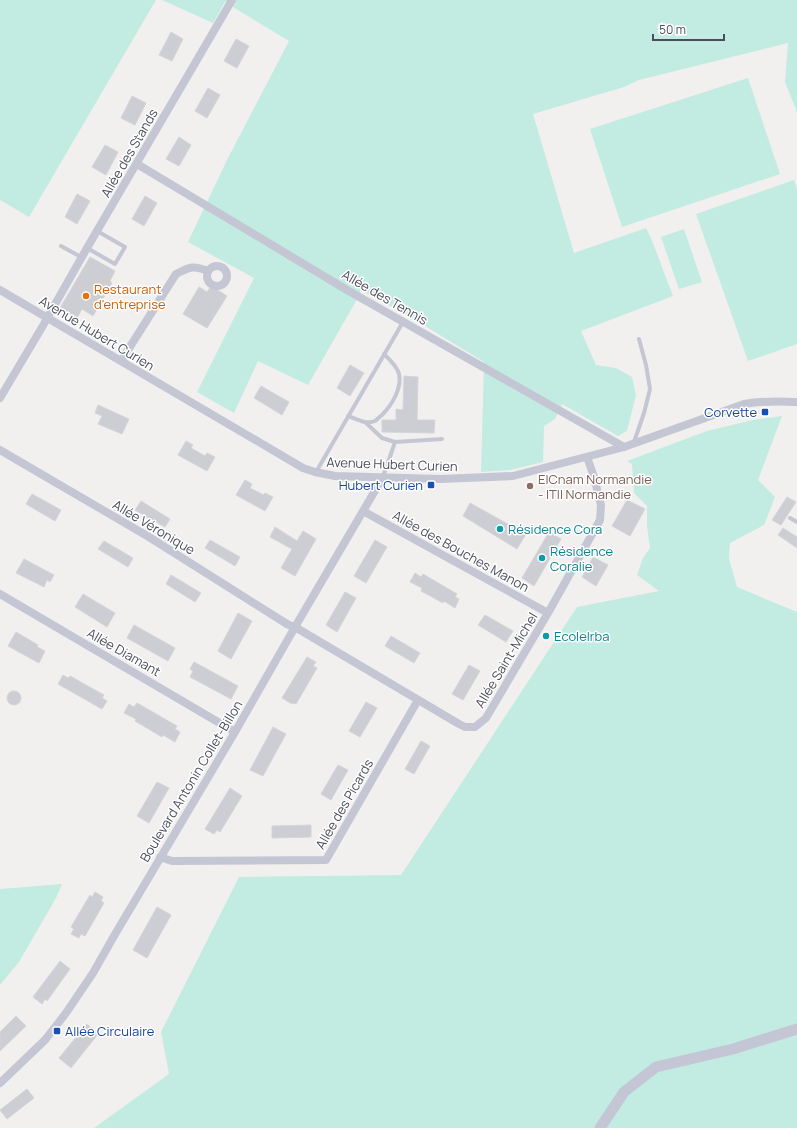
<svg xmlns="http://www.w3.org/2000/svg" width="797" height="1128" font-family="Manrope,sans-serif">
<rect width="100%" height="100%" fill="#f1f0ef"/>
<!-- green -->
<path fill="#c2ebe1" d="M0 0H156L29 217 0 200Z
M162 0H797V112L785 82 788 43 639 80 624 87 533 114 574 253 646 228 651 238 673 296 581 331 596 365 616 368 632 377 636 395 627 431 618 436 562 404 555 419 544 426 543 462 510 470 481 472 484 362 417 321 361 290 356 301 308 385 258 361 234 413 197 392 254 278 188 242 227 160 289 41 225 2 213 23Z
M748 78 780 174 622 227 590 129Z
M794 180 797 189V344L748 361 696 214Z
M684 229 702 282 679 289 661 237Z
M782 416 758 480 775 497 764 525 730 543 729 559 737 587 797 612V1128H94L169 1074 161 1032 239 877 401 875 577 607 659 591 637 575 643 558 650 548 647 526V506L634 493 632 464 627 461 707 431 753 420Z
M62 884 56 898 19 962 0 985V889Z"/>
<!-- building -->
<path fill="#cdced3" stroke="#d4d4da" d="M171 32 183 39 172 61 159 55Z
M236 39 249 46 237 68 224 61Z
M208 88 220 95 207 118 195 111Z
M132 96 146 103 135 125 121 118Z
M179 137 191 145 179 166 166 159Z
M105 145 118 152 106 175 92 167Z
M77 194 90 201 77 224 65 217Z
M145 196 157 203 144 226 132 219Z
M90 257 115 271 110 281 112 283 93 316 82 309 77 318 60 308Z
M211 286 227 296 207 328 183 314 199 287 207 292Z
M350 365 364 373 350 396 337 388Z
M404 376 418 377 417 420H435L434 433 382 432V420H396V409L403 410Z
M261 386 289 402 282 415 254 398Z
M98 405 129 419 122 434 98 424 102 416 95 413Z
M186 441 193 445 191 448 205 456 207 453 215 457 207 471 178 455Z
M245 480 252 484 250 488 264 495 265 493 273 497 265 511 236 495Z
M32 494 61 510 55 521 26 504Z
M787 497 796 502 781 525 772 520Z
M627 500 645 509 630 536 612 526Z
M141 501 170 519 165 527 135 510Z
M470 503 526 534 517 549 463 516Z
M275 527 297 541 303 531 316 539 295 576 281 568 292 549 270 537Z
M783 528 797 537V548L778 535Z
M549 532 561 539 534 586 522 578Z
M210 540 240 557 235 566 205 548Z
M375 540 387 547 366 583 354 576Z
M104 541 133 558 128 567 98 549Z
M593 557 608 565 596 586 582 577Z
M24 559 54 575 50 582 47 580 44 587 16 573Z
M415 573 421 577 423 574 457 594 455 597 459 599 455 608 444 601 443 603 421 591 422 588 410 582Z
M171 575 201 593 195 602 166 584Z
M345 592 356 598 337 632 326 625Z
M83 594 115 613 107 627 75 607Z
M238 613 252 621 231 659 218 651Z
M485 615 513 631 506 642 478 625Z
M134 625 175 648 168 661 127 638Z
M16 632 38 645 37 647 45 651 39 663 8 646Z
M391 636 420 653 414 663 385 646Z
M307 657 316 662 313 666 317 668 296 704 293 703 292 704 282 698Z
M194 662 238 686 231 699 190 677 193 671 190 669Z
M469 665 480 671 463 700 452 694Z
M63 675 68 678 70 676 104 695 102 698 107 701 102 709 58 684Z
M7 698a7 7 0 1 1 14 0a7 7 0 1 1-14 0Z
M366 702 377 708 360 737 349 731Z
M137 703 177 726 175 729 180 732 175 742 163 735 162 737 135 721 136 719 124 713 129 704 134 707Z
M273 727 286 734 263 776 250 770Z
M421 741 430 746 414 774 405 769Z
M338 765 348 770 331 800 321 794Z
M157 782 169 788 149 823 137 816Z
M230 788 242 796 220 832 217 830 214 834 205 829Z
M311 825V837L272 838V826Z
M95 892 103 897 101 901 104 903 85 936 81 934 79 938 71 934 74 929 71 927 90 895 92 897Z
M157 907 171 915 147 958 133 950Z
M60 961 70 969 47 1001 45 999 42 1004 33 997Z
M16 1016 26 1026 0 1051V1032Z
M87 1024 98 1034 71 1068 59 1058Z
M27 1089 34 1098 7 1119 0 1110Z"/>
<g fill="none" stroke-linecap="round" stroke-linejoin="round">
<!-- lane -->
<path stroke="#c4c6d3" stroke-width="4" d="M61 246 81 257
M87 248 115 264 125 247 97 231
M348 416C357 419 366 425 375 421 377 420 380 416 382 415 392 405 402 388 399 374 397 366 389 359 384 354
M365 422 382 438 395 442 442 439
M634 442 644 413 650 389 646 365 639 339
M316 472 403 322
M383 477 395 442
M790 518 797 522"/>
<!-- street -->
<path stroke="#c4c6d3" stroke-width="8" d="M137 164 347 290 624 447
M207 276a10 10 0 1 1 20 0a10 10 0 1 1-20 0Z
M0 290 303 468 315 472 335 476 441 479 513 476 624 447 744 404C762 401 779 401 797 402
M121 361 176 274C190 267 193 265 208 271
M0 398 41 329 87 248 232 0
M0 450 149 537 287 624 300 630 459 724 465 727H475L486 718 548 613 600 520 601 505 594 477 587 457
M363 511 548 613
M0 594 235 732
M160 857 172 861 326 860 418 700
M0 1083 45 1040 66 1013 93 973 114 936 235 732 295 627 383 477"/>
<!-- secondary -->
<path stroke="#c4c6d6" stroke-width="11" d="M600 1128 624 1092 656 1067 733 1049 797 1029"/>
</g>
<!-- markers -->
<circle fill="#e8710a" stroke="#fff" stroke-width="1.5" cx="86" cy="296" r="4"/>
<g fill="#1a4fb4" stroke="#fff" stroke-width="1.5">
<rect x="761" y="408" width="8" height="8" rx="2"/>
<rect x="427" y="481" width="8" height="8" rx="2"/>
<rect x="53" y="1027" width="8" height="8" rx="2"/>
</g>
<circle fill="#8d6e63" stroke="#fff" stroke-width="1.5" cx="530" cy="486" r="4"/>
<g fill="#0f9aa8" stroke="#fff" stroke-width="1.5">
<circle cx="500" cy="529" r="4"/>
<circle cx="542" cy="558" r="4"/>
<circle cx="546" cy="636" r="4"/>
</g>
<g text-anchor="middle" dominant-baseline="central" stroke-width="3" stroke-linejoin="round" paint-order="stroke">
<!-- street labels -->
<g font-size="13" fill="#494c5b" stroke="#fff">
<text transform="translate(129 153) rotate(-60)">Allée des Stands</text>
<text transform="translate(385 297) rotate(30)">Allée des Tennis</text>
<text transform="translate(97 333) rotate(31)">Avenue Hubert Curien</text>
<text transform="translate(392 464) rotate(2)">Avenue Hubert Curien</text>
<text transform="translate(154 527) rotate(31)">Allée Véronique</text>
<text transform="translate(461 551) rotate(29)">Allée des Bouches Manon</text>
<text transform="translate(124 652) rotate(30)">Allée Diamant</text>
<text transform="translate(506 660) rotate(-59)">Allée Saint-Michel</text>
<text transform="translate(191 781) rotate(-59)">Boulevard Antonin Collet-Billon</text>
<text transform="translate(344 804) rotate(-60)">Allée des Picards</text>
</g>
<!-- food labels -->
<g font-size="13" fill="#c56008" stroke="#fff" text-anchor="start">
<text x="94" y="289">Restaurant<tspan x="94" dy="15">d'entreprise</tspan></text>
</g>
<!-- transit labels -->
<g font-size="13" fill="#164399" stroke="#fff" text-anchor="end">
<text x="757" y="412">Corvette</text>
<text x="423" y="485">Hubert Curien</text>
<text x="65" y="1031" text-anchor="start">Allée Circulaire</text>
</g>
<!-- education labels -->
<g font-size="13" fill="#785e54" stroke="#fff" text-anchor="start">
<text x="538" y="479">EICnam Normandie<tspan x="538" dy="15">- ITII Normandie</tspan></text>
</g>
<!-- culture labels -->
<g font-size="13" fill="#0d838f" stroke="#fff" text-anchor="start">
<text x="508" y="529">Résidence Cora</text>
<text x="550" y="551">Résidence<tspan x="550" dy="15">Coralie</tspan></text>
<text x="554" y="636">Ecolelrba</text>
</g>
</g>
<!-- scale -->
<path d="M653 34v6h71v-6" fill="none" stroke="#494c5b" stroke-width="2"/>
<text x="659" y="34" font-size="12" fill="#494c5b" stroke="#ffffff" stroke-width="3" paint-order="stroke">50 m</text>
</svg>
